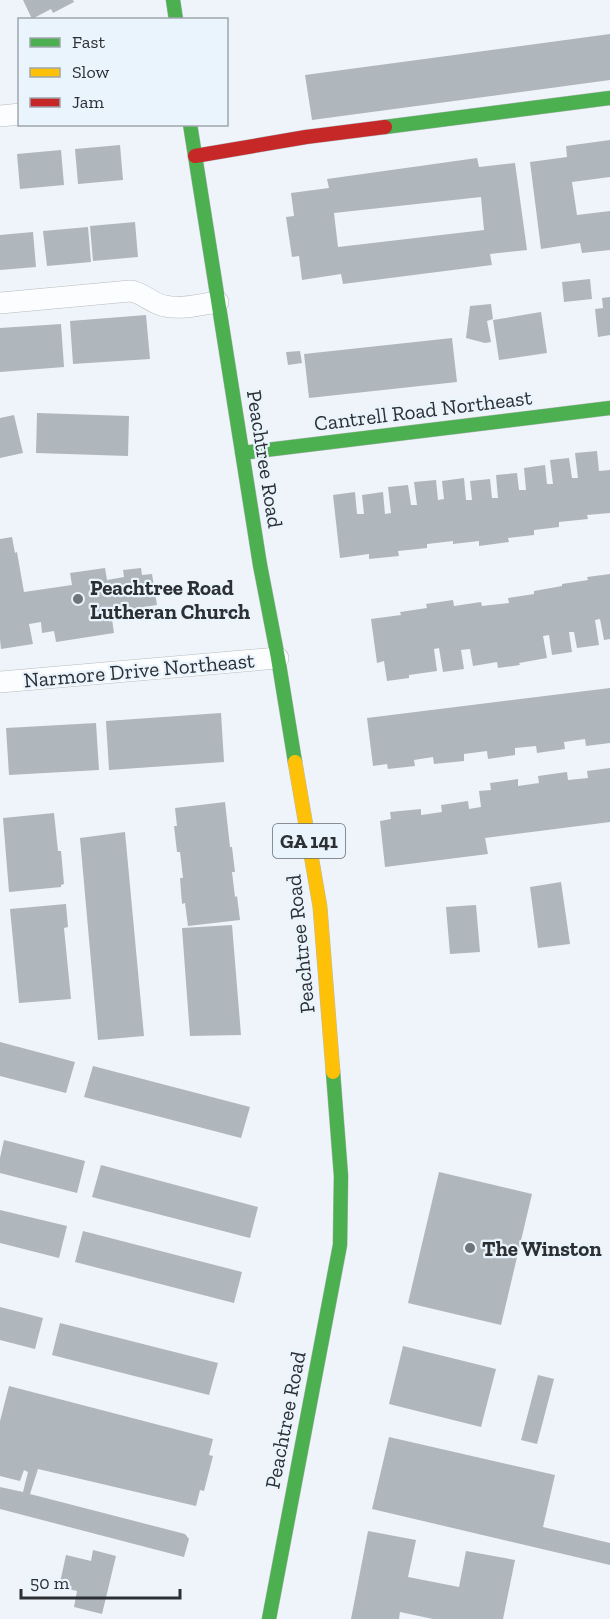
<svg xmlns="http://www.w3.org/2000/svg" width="610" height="1619" font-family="'Zilla Slab',serif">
<rect width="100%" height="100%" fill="#eef4f9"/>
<!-- building -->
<path fill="#afb7bd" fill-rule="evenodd" d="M23 0H73L74 2 53 13 51 9 32 19Z
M610 34V80L312 120 305 75Z
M610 140V177L572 182 577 215 610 211V250L582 253 580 243 541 249 530 162 567 157 566 146Z
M120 145 123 180 78 184 75 149Z
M61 150 64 185 20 189 17 154Z
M477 158 479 167 515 163 527 250 490 254 492 265 343 284 341 274 302 280 299 256 292 257 286 217 294 216 291 193 329 188 327 179ZM481 197 484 230 338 247 334 213Z
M135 222 138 257 93 261 90 226Z
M88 227 91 262 47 266 43 231Z
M33 232 36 267 0 270V235Z
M590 279 592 299 564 302 562 282Z
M610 297V335L598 337 595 309 603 308 602 298Z
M491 304 493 319 487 321 491 342 485 343 466 338 470 306Z
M541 312 547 353 499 360 493 320Z
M146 315 150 359 73 364 70 321Z
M61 324 64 367 0 372V328Z
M452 338 457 382 309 398 304 354Z
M300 351 302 363 288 365 286 352Z
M37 413 129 416 128 456 36 453Z
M14 415 23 453 0 458V418Z
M597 451 599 471 610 470V513L587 515 588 519 559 522V527L534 530V535L508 538 509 542 479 546V541L453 544V541L427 544V548L398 551 399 556 369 559V554L340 558 333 495 355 492 357 514H364L362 495 383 492 385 514 391 513 388 487 408 485 411 505H417L414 482 436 480 438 500 444 499 442 481 464 478 466 500H472L470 481 490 479 492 498H498L496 475 517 473 519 490H526L524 468 545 465 547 484H553L550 460 569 458 572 478H578L575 453Z
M12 537 15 553 17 552 24 592 72 585 70 573 105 568 107 580 124 577 123 570 141 568 142 575 152 574 157 605 111 612 114 633 56 642 54 631 42 633 41 622 29 624 33 644 1 649 0 639V539Z
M610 574V639L604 640 600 619 595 620 599 645 577 648 574 632H569L572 652 552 655 549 635 543 636 547 658 519 663 520 665 498 668 497 662 473 666 470 649 461 650 464 669 443 672 439 648 434 649 437 671 409 675V678L387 681 384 661 377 663 371 619 401 615 400 612 427 608 426 604 453 600 454 606 481 602 482 606 509 603 508 598 534 594V591L562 586V584L588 580 587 577Z
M610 688V743L586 746 585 739 564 742 565 749 537 753 536 746 515 748V755L488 759 487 751 464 754V761L434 764 433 757 414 760 415 766 388 769 387 764 373 766 367 718Z
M221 713 224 762 109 770 106 721Z
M96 723 99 770 9 775 6 728Z
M610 768V822L485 838 488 854 385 867 380 821 391 819 390 812 421 809V815L442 812 441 805 468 801 469 809 481 807 479 791 491 790 490 783 518 779V786L539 783 538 776 567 772 568 780 588 778 587 771Z
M225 802 230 847H232L235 872H232L235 897 237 896 240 920 188 926 185 903 182 904 180 878H183L180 852H177L174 826H177L175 808Z
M54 813 58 851H61L64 884 61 885V887L9 892 3 818Z
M125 832 144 1036 98 1040 80 838Z
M561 882 570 944 538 948 530 887Z
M66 904 68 927 64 928 71 999 19 1003 10 909Z
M476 905 480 952 450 954 446 907Z
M232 925 241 1035 190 1036 182 928Z
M0 1042 75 1062 66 1093 0 1076Z
M93 1066 250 1107 241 1138 84 1097Z
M4 1140 85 1161 77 1193 0 1173V1158Z
M101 1165 258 1207 250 1238 92 1197Z
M439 1172 532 1194 501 1325 408 1303Z
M0 1210 67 1226 59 1258 0 1243Z
M83 1231 242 1272 234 1303 75 1262Z
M0 1307 43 1318 35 1349 0 1340Z
M60 1323 218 1363 209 1395 52 1355Z
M403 1346 496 1369 481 1427 389 1404Z
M538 1375 554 1379 537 1444 521 1440Z
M9 1386 213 1439 209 1455 213 1456 204 1491 200 1490 196 1506 38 1469 30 1494 185 1534 189 1539 184 1557 0 1509V1487L23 1492 28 1472 24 1470 20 1481 0 1476V1421Z
M389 1437 555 1475 543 1527 610 1543V1565L372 1509Z
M368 1531 416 1540 408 1577 459 1587 466 1551 515 1560 503 1619H433L400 1612 399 1619H351Z
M93 1550 116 1556 102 1614 74 1607 77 1591 59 1587 66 1555 91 1561Z"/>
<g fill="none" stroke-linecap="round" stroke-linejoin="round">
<!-- street casing -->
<g stroke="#b7bbbf" stroke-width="22">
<path id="street" d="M0 116 20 114
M0 303 130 291C143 292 152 304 165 306 182 310 202 304 218 302
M0 682 278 658"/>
</g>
<!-- fast casing -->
<g stroke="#b7bbbf" stroke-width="15">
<path id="fast" d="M173 0 176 20
M190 124 260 565 278 658 295 762
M385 127 610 98
M242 453 610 408
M269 1619 340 1245 341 1176 333 1072"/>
</g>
<!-- slow casing -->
<g stroke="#b7bbbf" stroke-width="15">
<path id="slow" d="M295 762 320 907 333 1072"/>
</g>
<!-- jam casing -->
<g stroke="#b7bbbf" stroke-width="15">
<path id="jam" d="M195 156 306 137 385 127"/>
</g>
<!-- street -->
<use href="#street" stroke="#fcfdfe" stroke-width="21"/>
<!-- fast -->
<use href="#fast" stroke="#4caf50" stroke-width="14"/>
<!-- slow -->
<use href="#slow" stroke="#ffc107" stroke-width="14"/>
<!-- jam -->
<use href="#jam" stroke="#c62828" stroke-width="14"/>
</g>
<!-- markers -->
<g fill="#707579" stroke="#eaf4fd" stroke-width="2">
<circle cx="78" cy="599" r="6"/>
<circle cx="470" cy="1248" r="6"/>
</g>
<g text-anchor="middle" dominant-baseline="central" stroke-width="4.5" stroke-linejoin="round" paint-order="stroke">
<!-- shield labels -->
<rect fill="#eaf4fd" stroke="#656b70" stroke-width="1.5" x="273" y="824" width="72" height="34" rx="4.5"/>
<g font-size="20" font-weight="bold" fill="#2c3034">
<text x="309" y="841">GA 141</text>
</g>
<!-- street labels -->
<g font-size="21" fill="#2c3034" stroke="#eaf4fd">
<text transform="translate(423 410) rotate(-7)">Cantrell Road Northeast</text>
<text transform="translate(265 459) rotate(81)">Peachtree Road</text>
<text transform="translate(139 670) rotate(-5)">Narmore Drive Northeast</text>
<text transform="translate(300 944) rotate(-96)">Peachtree Road</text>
<text transform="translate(285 1420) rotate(-79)">Peachtree Road</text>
</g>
<!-- poi labels -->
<g font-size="21" font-weight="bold" fill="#2c3034" stroke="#eaf4fd" text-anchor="start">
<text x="90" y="587">Peachtree Road<tspan x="90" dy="24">Lutheran Church</tspan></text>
<text x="482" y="1248">The Winston</text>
</g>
</g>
<!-- legend -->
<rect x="18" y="18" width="210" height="108" fill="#eaf4fd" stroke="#9ea6ad" stroke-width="1.5"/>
<rect x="30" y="38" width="30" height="9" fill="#4caf50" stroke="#9ea6ad" stroke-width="1.5"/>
<text x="72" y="48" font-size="18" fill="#2c3034">Fast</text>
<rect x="30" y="68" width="30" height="9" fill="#ffc107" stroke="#9ea6ad" stroke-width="1.5"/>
<text x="72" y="78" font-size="18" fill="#2c3034">Slow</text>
<rect x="30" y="98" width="30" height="9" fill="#c62828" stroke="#9ea6ad" stroke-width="1.5"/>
<text x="72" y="108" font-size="18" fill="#2c3034">Jam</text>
<!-- scale -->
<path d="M21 1589v9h159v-9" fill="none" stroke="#2c3034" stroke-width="3"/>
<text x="30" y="1589" font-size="18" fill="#2c3034" stroke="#eaf4fd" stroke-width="4.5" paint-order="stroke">50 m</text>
</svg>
